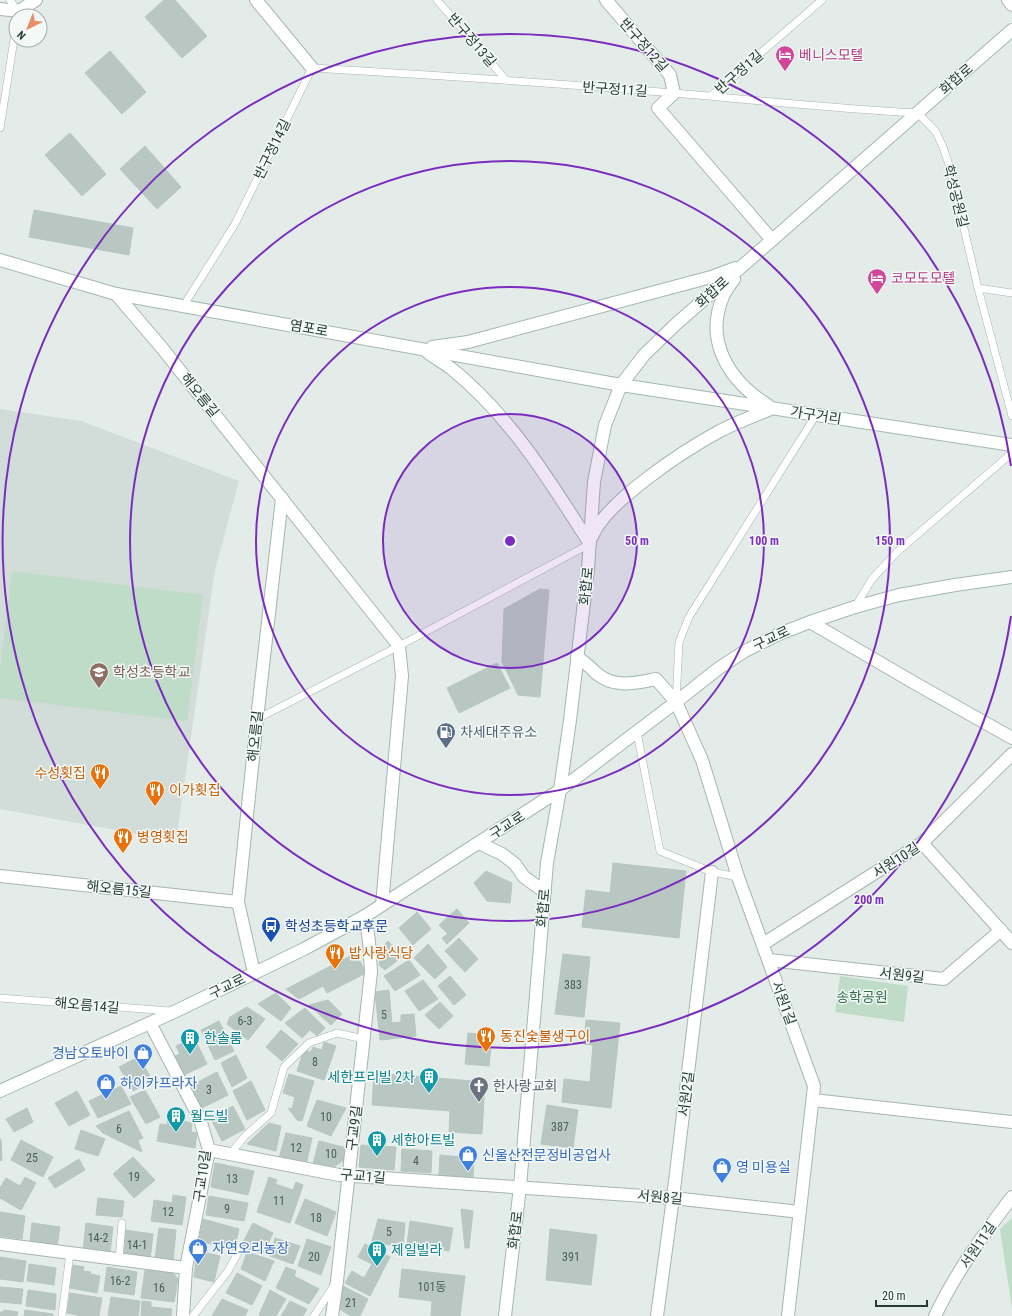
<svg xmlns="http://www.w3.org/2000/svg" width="1012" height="1316" font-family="'Roboto Condensed','Noto Sans KR',sans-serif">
<rect width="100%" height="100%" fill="#e4ece9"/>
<!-- built -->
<path fill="#d2dcd8" d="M0 409 81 421 239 481 215 570 176 841 0 809Z"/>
<!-- green -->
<path fill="#bfdcc8" d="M12 571 203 595 187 721 0 698V668Z
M840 976 908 986 904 1022 835 1012Z
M1012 1218V1309L1000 1229Z"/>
<!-- building -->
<path fill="#b9c7c2" stroke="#b7c6c0" d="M164 0H175L207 36 182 58 145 17Z
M110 51 146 92 122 114 85 73Z
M70 133 106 174 82 196 45 155Z
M145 146 181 187 157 209 120 169Z
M34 210 133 228 129 255 29 237Z
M540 589 549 590 540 697 518 695 502 662 504 609Z
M497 663 510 688 459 713 447 688Z
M613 863 686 871 679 938 582 927 586 890 610 893Z
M486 871 512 883 510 903 487 901 474 883Z
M457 909 469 923 447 944 442 938 448 934 439 925Z
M417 912 431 929 413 945 399 928Z
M459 938 478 959 465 972 445 951Z
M388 941 402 957 385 970 379 965 382 947Z
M428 944 447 967 435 979 414 958Z
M356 953 366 973 327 993 323 986 299 999 286 989Z
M563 954 590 957 584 1017 555 1014Z
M409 960 420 975 395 991 384 976Z
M450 976 466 995 454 1005 438 986Z
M423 980 438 999 419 1011 405 991Z
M389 990 392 1023 401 1022V1015L414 1014 416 1036 380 1040 375 992Z
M276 993 291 1008 281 1021 258 1004Z
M328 1000 342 1014 331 1025 309 1005Z
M440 1002 453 1016 439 1029 425 1015Z
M247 1007 265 1019 248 1040 227 1024 230 1017Z
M305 1008 325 1028 317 1036 310 1030 302 1038 285 1023Z
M586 1020 620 1023 611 1108 562 1102 564 1079 590 1082 593 1045 584 1044Z
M219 1021 234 1051 215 1060 201 1030Z
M281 1030 298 1044 282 1061 266 1047Z
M468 1033 492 1035 489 1066 465 1064Z
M194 1037 207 1064 184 1075 175 1056 180 1054 176 1046Z
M324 1042 336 1046 324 1080 297 1071 304 1050 311 1052 313 1047 322 1050Z
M236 1055 247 1078 232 1087 221 1063Z
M139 1057 152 1080 133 1091 119 1067Z
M217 1072 228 1095 202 1108 190 1086Z
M374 1073 485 1082 482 1134 449 1132 450 1111 372 1105Z
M289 1074 314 1081 302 1121 297 1120 288 1108 292 1109 295 1097 283 1093Z
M251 1081 265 1110 247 1120 233 1091Z
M121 1086 131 1104 98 1118 89 1101Z
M145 1090 160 1117 146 1124 130 1097Z
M77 1091 90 1115 69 1126 55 1103Z
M317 1100 346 1108 331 1136 307 1126Z
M547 1105 578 1110 573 1148 541 1144Z
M233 1106 245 1129 222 1141 211 1119Z
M27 1108 33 1122 14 1132 6 1119Z
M129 1111 143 1138 138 1140 142 1152 103 1133 96 1126Z
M168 1118 192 1123 191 1132 197 1133 195 1148 157 1141 160 1124 167 1125Z
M269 1123 281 1126 276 1151 247 1144Z
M81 1130 105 1139 98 1156 75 1149Z
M286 1133 312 1138 306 1165 279 1158Z
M0 1139H1L2 1160 0 1161Z
M21 1140 53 1157 43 1177 11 1160Z
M319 1141 347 1148 344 1160 331 1169 313 1164Z
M361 1145 396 1147 394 1170 359 1167Z
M402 1149 432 1151 431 1173 401 1171Z
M440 1155 474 1158 473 1177 439 1175Z
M133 1157 155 1180 134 1198 113 1174Z
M79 1159 85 1170 55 1188 48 1178Z
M215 1163 254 1171 248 1195 211 1187Z
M25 1177 36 1183 21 1210 0 1198V1188L6 1178 20 1186Z
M269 1177 277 1180 275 1184 293 1190 296 1182 303 1185 290 1223 257 1212Z
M173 1195 186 1197 182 1225 151 1221 154 1200 172 1203Z
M209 1196 248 1203 244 1221 206 1215Z
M98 1198 124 1201 122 1217 96 1215Z
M305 1199 336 1212 327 1236 295 1223Z
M461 1209 473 1211 469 1248H465Z
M0 1212 25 1216 22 1239 0 1236Z
M203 1219 239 1229 234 1250 199 1241Z
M378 1219 405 1223 403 1248 372 1241Z
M410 1221 453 1228 449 1251 407 1244Z
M32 1223 60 1227 57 1246 30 1241Z
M86 1223 113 1227 110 1253 83 1250Z
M253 1223 273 1233 263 1254 241 1246Z
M159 1228 176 1230 173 1262 155 1259Z
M550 1229 597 1235 591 1285 546 1280Z
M125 1230 153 1234 150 1260 122 1257Z
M275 1238 300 1246 293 1264 270 1256Z
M307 1239 331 1247 321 1275 298 1266Z
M365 1244 390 1257 370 1296 345 1283 352 1271 364 1278 372 1264 358 1257Z
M197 1251 220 1256 214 1282 194 1277Z
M247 1252 274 1261 265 1281 241 1269Z
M0 1257 26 1261 23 1282 0 1279Z
M29 1264 56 1268 54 1285 27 1281Z
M73 1265 84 1267 83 1271 91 1272 90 1274 100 1276 97 1293 70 1288Z
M107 1267 137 1272 134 1295 104 1291Z
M286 1267 296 1271 294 1276 319 1289 309 1304 276 1288Z
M402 1269 465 1276 460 1316H431L432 1301 399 1297Z
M145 1270 173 1273 178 1279 174 1302 141 1298Z
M237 1273 262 1286 252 1305 226 1293Z
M343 1286 368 1299 360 1316H351L336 1307Z
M0 1287 23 1289 21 1304 0 1302Z
M28 1290 56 1294 55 1310 26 1306Z
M270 1290 286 1299 276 1316H260L259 1315Z
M70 1293 102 1298 99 1316H82L67 1313Z
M111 1297 140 1301 138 1316H108Z
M222 1299 248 1310 245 1316H212Z
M142 1301 151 1302V1307L172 1309 171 1316H141Z
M290 1301 307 1309 303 1316H281Z
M4 1310 18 1312 17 1316H0V1312H3Z
M25 1310 53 1314V1316H24Z"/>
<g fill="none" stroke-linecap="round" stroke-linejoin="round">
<!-- lane casing -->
<g stroke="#a7b4b0" stroke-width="8">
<path id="lane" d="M10 0 18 12
M437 0 506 80
M711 96 822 0
M0 128 16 27
M978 288 1012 293
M184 305 235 224 312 68C433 75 554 83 674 93 755 100 836 109 918 113L936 132 943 147 949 165 978 288 1012 416
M855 607 872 579 897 552 1012 453
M676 702 679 642 689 617 816 415
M257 719 399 646 590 544
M637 732 660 851 712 872 738 877
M0 998 170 1011
M230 1154 245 1136 271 1113 284 1067 309 1043 337 1033 364 1039
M119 1260 122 1223
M62 1316 70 1253
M193 1316 228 1271 239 1251
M314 1316 335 1284"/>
</g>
<!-- street casing -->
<g stroke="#a7b4b0" stroke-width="14">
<path id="street" d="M256 0 312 68
M606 0 670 75 674 93 658 108 772 240
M1008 0 1012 5
M0 9 19 11 36 0
M116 294 162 348 399 646 402 676 382 905
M810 622 918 685 1012 738
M676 702 702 760 738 877 814 1086 788 1316
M922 843 1012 943
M0 876 238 902
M763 944 922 843 1012 754
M769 960 944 979 1001 930
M254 973 238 902 257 719 282 498
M150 1023 200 1119 209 1150 186 1268 183 1316
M813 1100 1012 1122
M209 1150 339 1175 673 1198 800 1212
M0 1244 186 1268
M332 1316 337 1281 371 972 369 941 365 916
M657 1316 673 1198 712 872
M935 1316C956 1272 983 1235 1012 1197"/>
</g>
<!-- secondary casing -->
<g stroke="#a3b7b1" stroke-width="14">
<path id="secondary" d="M0 260 116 294 621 385 1012 445
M734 279C731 283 727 289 724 294 703 341 729 381 769 406
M432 347 468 342 711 277 735 268
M427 352C435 358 444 363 452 369 511 417 550 481 590 544
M592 537C605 502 685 450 718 432 735 423 753 416 771 409
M577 657C585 662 590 667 596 673 614 689 636 683 656 679L676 702
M479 843 502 854 515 864 524 877 545 892
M0 1091 174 1012 304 949 365 916 560 790 676 702 719 668 745 651 779 634 810 622 855 607 899 595 955 585 1012 577
M505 1316 520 1187 547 863 560 790 570 720 588 569 594 482 605 425 621 385 644 355 676 324 1012 30"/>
</g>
<!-- lane -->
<use href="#lane" stroke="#fff" stroke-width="7"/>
<!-- street -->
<use href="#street" stroke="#fff" stroke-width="12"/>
<!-- secondary -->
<use href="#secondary" stroke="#fff" stroke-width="12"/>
</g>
<!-- distance rings -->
<circle cx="510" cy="541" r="127" fill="#7b2cbf" fill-opacity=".12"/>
<g fill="none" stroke="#7b2cbf" stroke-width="2">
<circle cx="510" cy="541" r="127"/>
<circle cx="510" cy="541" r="254"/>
<circle cx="510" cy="541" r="380"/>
<path d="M1011 616A507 507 0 1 1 1011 466"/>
</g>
<!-- icons -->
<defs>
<g id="hotel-pin" transform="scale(1)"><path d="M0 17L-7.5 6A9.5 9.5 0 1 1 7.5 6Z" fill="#d1479c" stroke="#f4f9f7"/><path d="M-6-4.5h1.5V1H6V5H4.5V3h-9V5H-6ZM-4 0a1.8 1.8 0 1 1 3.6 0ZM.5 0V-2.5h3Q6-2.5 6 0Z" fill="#fff"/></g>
<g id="school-pin" transform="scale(1)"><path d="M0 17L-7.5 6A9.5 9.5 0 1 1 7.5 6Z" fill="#8d6e63" stroke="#f4f9f7"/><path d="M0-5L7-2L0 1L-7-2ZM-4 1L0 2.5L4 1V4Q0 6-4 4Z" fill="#fff"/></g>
<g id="fuel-pin" transform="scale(1)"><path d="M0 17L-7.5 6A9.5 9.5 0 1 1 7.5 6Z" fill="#5c6f8a" stroke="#f4f9f7"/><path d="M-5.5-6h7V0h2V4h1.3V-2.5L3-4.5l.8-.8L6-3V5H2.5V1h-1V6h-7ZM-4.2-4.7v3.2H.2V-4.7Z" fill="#fff"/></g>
<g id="restaurant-pin" transform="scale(1)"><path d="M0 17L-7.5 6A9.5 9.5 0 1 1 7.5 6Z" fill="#e8710a" stroke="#f4f9f7"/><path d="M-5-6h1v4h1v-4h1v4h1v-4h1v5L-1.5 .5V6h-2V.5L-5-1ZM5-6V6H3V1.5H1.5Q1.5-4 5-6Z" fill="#fff"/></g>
<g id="bus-pin" transform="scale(1)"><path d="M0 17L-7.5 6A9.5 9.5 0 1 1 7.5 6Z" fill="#1a4fb4" stroke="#f4f9f7"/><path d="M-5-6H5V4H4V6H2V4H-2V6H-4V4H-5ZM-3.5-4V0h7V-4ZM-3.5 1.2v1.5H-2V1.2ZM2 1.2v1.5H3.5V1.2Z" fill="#fff"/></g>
<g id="building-pin" transform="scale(1)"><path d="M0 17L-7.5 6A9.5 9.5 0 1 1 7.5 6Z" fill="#0f9aa8" stroke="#f4f9f7"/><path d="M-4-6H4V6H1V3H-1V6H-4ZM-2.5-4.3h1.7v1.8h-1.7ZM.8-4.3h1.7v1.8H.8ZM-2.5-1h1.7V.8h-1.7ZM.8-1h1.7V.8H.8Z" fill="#fff"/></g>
<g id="shop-pin" transform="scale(1)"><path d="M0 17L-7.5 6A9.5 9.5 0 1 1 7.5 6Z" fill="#3f7fe0" stroke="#f4f9f7"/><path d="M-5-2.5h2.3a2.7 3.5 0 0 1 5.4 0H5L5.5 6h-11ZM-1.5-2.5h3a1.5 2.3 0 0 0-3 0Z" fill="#fff"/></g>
<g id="church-pin" transform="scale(1)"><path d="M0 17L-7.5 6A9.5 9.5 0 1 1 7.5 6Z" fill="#6b7280" stroke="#f4f9f7"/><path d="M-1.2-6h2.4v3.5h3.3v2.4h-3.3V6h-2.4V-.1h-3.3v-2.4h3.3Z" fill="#fff"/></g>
</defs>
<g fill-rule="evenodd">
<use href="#hotel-pin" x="785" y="55"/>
<use href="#hotel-pin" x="877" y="278"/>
<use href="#school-pin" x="99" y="672"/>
<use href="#fuel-pin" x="446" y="732"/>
<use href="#restaurant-pin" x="100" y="773"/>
<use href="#restaurant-pin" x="155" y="790"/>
<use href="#restaurant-pin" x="123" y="837"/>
<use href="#bus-pin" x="271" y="926"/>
<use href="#restaurant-pin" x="335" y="953"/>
<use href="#restaurant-pin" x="486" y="1036"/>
<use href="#building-pin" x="190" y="1038"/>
<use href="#shop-pin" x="143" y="1053"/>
<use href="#building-pin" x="429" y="1077"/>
<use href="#shop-pin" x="106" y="1083"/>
<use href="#church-pin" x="479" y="1086"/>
<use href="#building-pin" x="176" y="1116"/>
<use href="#building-pin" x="377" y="1140"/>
<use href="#shop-pin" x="468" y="1155"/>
<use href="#shop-pin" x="722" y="1167"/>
<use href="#shop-pin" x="198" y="1248"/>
<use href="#building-pin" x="377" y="1250"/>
</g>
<g text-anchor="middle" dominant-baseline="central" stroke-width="3" stroke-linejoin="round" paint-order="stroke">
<!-- number labels -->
<g font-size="12" fill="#4a605a">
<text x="573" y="985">383</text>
<text x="384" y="1015">5</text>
<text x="245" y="1021">6-3</text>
<text x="315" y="1062">8</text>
<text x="209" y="1090">3</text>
<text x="326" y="1117">10</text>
<text x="560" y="1127">387</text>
<text x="119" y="1129">6</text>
<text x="296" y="1148">12</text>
<text x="331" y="1154">10</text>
<text x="32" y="1158">25</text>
<text x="416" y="1161">4</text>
<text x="134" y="1177">19</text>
<text x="232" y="1179">13</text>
<text x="279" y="1201">11</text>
<text x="227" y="1209">9</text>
<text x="168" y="1212">12</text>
<text x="316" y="1218">18</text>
<text x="389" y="1232">5</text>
<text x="98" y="1238">14-2</text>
<text x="137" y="1245">14-1</text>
<text x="314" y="1257">20</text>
<text x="571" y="1257">391</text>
<text x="120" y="1281">16-2</text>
<text x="432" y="1287">101동</text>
<text x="159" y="1288">16</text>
<text x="351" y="1303">21</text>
</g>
<!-- street labels -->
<g font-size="14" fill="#253d38" stroke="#f4f9f7">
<text transform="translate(472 40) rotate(49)">반구정13길</text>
<text transform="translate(644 45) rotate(49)">반구정12길</text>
<text transform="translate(739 72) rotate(-41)">반구정1길</text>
<text transform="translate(956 79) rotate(-41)">화합로</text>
<text transform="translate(615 89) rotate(4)">반구정11길</text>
<text transform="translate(272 149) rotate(-64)">반구정14길</text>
<text transform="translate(956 196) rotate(76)">학성공원길</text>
<text transform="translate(712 292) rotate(-42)">화합로</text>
<text transform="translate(309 328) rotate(10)">염포로</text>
<text transform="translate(200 395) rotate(51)">해오름길</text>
<text transform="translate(816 415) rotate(9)">가구거리</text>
<text transform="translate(586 586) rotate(-84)">화합로</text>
<text transform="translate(771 638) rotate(-25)">구교로</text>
<text transform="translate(255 736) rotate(-84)">해오름길</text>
<text transform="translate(507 825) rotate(-33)">구교로</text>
<text transform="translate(896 860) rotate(-33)">서원10길</text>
<text transform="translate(119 889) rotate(6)">해오름15길</text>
<text transform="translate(543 908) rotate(-85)">화합로</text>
<text transform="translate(902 975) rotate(6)">서원9길</text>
<text transform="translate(227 986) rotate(-26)">구교로</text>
<text transform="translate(784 1003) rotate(70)">서원1길</text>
<text transform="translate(87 1005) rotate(5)">해오름14길</text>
<text transform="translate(686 1094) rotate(-83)">서원2길</text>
<text transform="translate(354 1128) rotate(-83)">구교9길</text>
<text transform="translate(202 1176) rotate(-82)">구교10길</text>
<text transform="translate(363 1176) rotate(5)">구교1길</text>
<text transform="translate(660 1197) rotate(5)">서원8길</text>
<text transform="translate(515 1230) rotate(-83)">화합로</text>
<text transform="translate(978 1245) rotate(-56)">서원11길</text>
</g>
<!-- hotel labels -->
<g font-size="14" fill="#b23c85" stroke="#f4f9f7" text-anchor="start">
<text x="799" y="55">베니스모텔</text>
<text x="891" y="278">코모도모텔</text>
</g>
<!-- education labels -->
<g font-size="14" fill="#785e54" stroke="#f4f9f7" text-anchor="start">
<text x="113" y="672">학성초등학교</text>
</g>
<!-- service labels -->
<g font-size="14" fill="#4e5e75" stroke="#f4f9f7" text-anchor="start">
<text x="460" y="732">차세대주유소</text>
</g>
<!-- food labels -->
<g font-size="14" fill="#c56008" stroke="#f4f9f7" text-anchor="start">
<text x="86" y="773" text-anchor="end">수성횟집</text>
<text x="169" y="790">이가횟집</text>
<text x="137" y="837">병영횟집</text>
<text x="349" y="953">밥사랑식당</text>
<text x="500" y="1036">동진숯불생구이</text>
</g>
<!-- transit labels -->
<g font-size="14" fill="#164399" stroke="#f4f9f7" text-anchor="start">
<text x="285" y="926">학성초등학교후문</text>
</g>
<!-- park labels -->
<g font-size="14" fill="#32714e" stroke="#f4f9f7">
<text x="862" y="997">송학공원</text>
</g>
<!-- culture labels -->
<g font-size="14" fill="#0d838f" stroke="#f4f9f7" text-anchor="start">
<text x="204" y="1038">한솔룸</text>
<text x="415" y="1077" text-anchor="end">세한프리빌 2차</text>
<text x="190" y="1116">월드빌</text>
<text x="391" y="1140">세한아트빌</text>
<text x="391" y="1250">제일빌라</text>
</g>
<!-- shop labels -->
<g font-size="14" fill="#366cbe" stroke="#f4f9f7" text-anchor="start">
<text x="129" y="1053" text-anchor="end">경남오토바이</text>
<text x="120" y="1083">하이카프라자</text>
<text x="482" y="1155">신울산전문정비공업사</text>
<text x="736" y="1167">영 미용실</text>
<text x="212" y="1248">자연오리농장</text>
</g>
<!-- worship labels -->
<g font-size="14" fill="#5b616d" stroke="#f4f9f7" text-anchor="start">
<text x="493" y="1086">한사랑교회</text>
</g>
</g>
<circle cx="510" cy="541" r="6" fill="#7b2cbf" stroke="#f4f9f7" stroke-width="2"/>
<g font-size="12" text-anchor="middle" font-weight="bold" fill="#7b2cbf" stroke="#f4f9f7" stroke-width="3" stroke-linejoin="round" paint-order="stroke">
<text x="637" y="545">50 m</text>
<text x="764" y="545">100 m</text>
<text x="890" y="545">150 m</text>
<text x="869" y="904">200 m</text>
</g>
<!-- north arrow -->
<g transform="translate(28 28) rotate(223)"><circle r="19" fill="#f4f9f7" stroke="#a1aeab"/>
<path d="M0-3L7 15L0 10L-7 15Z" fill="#e88f67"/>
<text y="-6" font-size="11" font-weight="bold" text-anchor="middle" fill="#253d38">N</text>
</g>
<!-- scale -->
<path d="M876 1300v6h51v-6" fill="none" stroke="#253d38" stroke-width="2"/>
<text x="882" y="1300" font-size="12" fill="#253d38" stroke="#f4f9f7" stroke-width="3" paint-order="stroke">20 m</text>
</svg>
